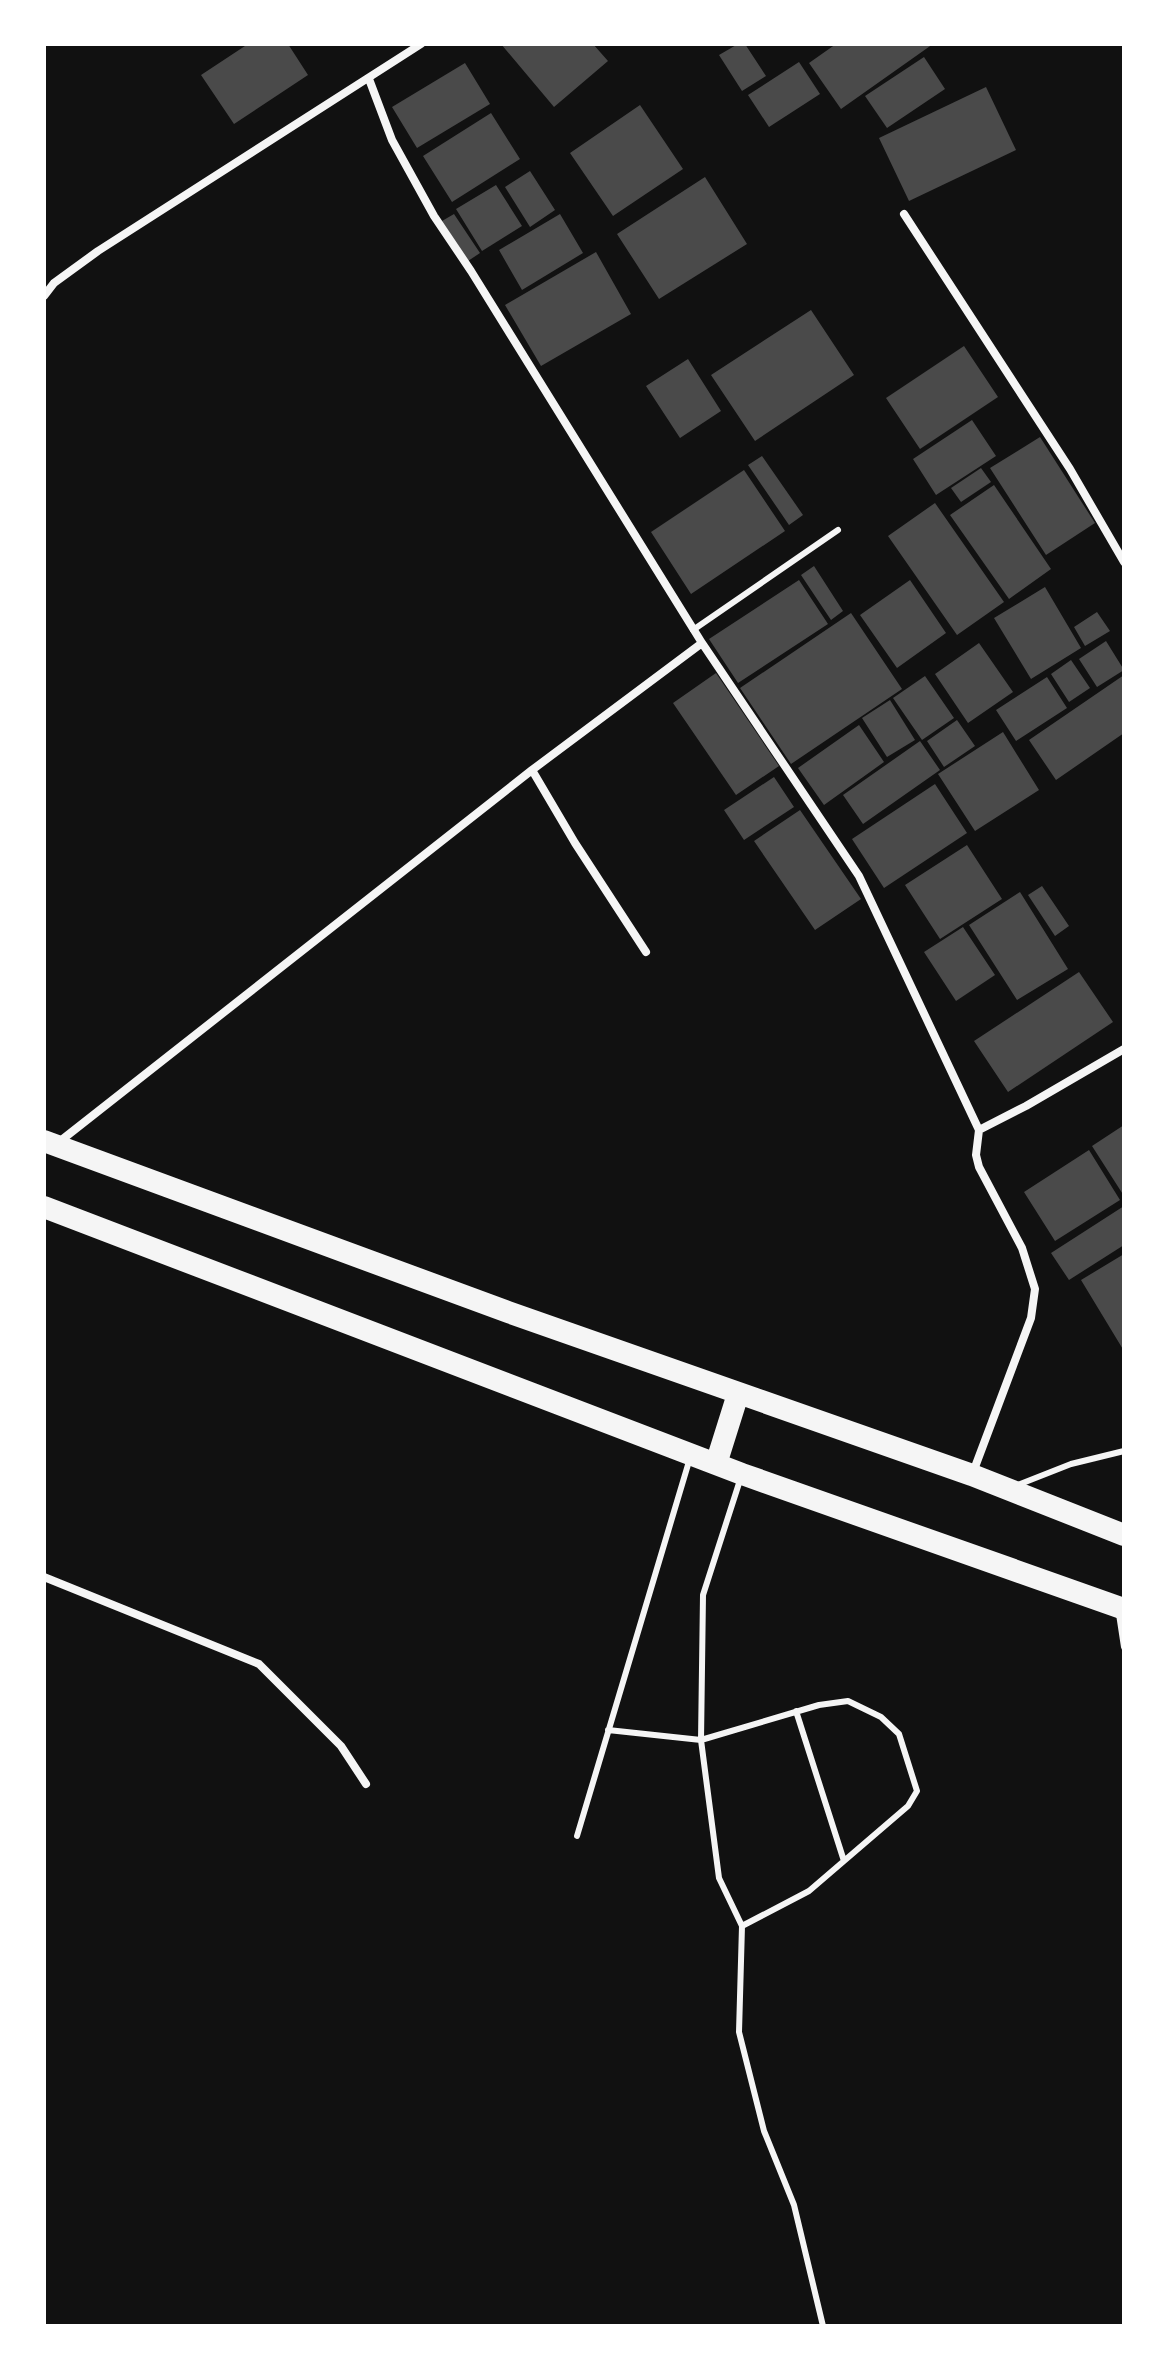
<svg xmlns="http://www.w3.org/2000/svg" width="1168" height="2370" font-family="'Archivo Narrow',sans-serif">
<rect width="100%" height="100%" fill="#111"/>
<!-- building -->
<path fill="#4a4a4a" d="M248 44H288L308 75 234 124 201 75Z
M501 44H593L608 61 554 107Z
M738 44H745L766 76 742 91 719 55Z
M836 44H933L841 109 809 63Z
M924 57 945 89 887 128 865 96Z
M799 62 820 94 769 127 748 95Z
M465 63 490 104 417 148 392 107Z
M986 87 1016 150 909 201 879 138Z
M640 105 683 169 613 216 570 153Z
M491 113 520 159 452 202 423 156Z
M530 171 555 210 530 227 505 187Z
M705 177 747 244 659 299 617 234Z
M496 185 522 226 482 251 456 209Z
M454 214 480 253 468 261 442 221Z
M560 214 583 253 522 290 499 250Z
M596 252 631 314 541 366 505 305Z
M811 310 854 375 755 441 711 375Z
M964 346 998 397 920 449 886 398Z
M688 359 721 411 680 438 646 386Z
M972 420 996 456 936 495 913 459Z
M1040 437 1095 523 1046 555 990 468Z
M762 456 803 515 789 525 748 465Z
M981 468 991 482 961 502 951 488Z
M744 470 785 531 691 594 651 532Z
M994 485 1051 569 1009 599 950 515Z
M935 503 1004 602 957 635 888 536Z
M814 566 843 611 831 620 801 575Z
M799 580 828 624 738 683 709 639Z
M910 580 946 633 897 668 860 615Z
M1045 587 1081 648 1031 679 994 618Z
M1097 612 1110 631 1085 646 1074 627Z
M851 613 902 689 791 764 740 688Z
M1106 641 1124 670 1097 687 1079 659Z
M979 643 1013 692 968 723 935 674Z
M1071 660 1090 688 1069 702 1051 674Z
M716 673 779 766 736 795 673 703Z
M1124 675V733L1056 780 1029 740Z
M925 676 954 718 922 740 893 698Z
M1047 677 1067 708 1016 741 996 710Z
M890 700 915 740 887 757 862 718Z
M957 720 975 746 944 767 927 741Z
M859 725 884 762 824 805 798 768Z
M1003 732 1039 790 975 831 938 774Z
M920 741 940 770 863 824 843 795Z
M774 777 794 807 744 840 724 810Z
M935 784 967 833 884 888 852 839Z
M800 810 861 899 815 930 754 841Z
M967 845 1002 899 940 939 905 885Z
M1042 886 1069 926 1055 936 1028 895Z
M1020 892 1068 969 1017 1000 969 925Z
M963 927 995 975 956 1001 924 952Z
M1079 972 1113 1022 1008 1092 974 1041Z
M1124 1125V1196L1092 1146Z
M1089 1150 1120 1200 1055 1241 1024 1192Z
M1124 1206V1245L1069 1280 1051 1253Z
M1124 1254V1351L1081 1280Z"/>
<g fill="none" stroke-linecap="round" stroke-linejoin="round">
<!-- service -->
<path stroke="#f5f5f5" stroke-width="6" d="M693 630 838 530
M741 1477 703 1595 701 1740 719 1878 742 1926 739 2032 764 2131 794 2205 823 2326
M1015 1486 1071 1464 1124 1451
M1119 1614 1124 1647
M796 1711 844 1861
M608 1730 701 1740 819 1705 848 1701 881 1717 899 1734 917 1791 908 1806 809 1891 742 1926
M577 1836 690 1458"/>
<!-- minor -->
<path stroke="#f5f5f5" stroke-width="8" d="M904 214 1070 469 1124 562
M44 296 54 283 98 251 421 44
M702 643 859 876 979 1130 976 1155 979 1167 1022 1248 1035 1289 1031 1318 972 1475
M532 770 575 843 646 952
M979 1130 1026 1106 1124 1049
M59 1142 532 770 702 643 471 271 434 216 392 140 369 79
M44 1577 259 1664 341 1746 366 1784"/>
<!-- trunk -->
<path stroke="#f5f5f5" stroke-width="22" d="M44 1141 508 1312 972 1475 1124 1535
M44 1207 742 1474 1124 1609
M716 1464 738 1394"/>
</g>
<!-- border -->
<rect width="1168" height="2370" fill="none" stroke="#ffffff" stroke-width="92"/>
</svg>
